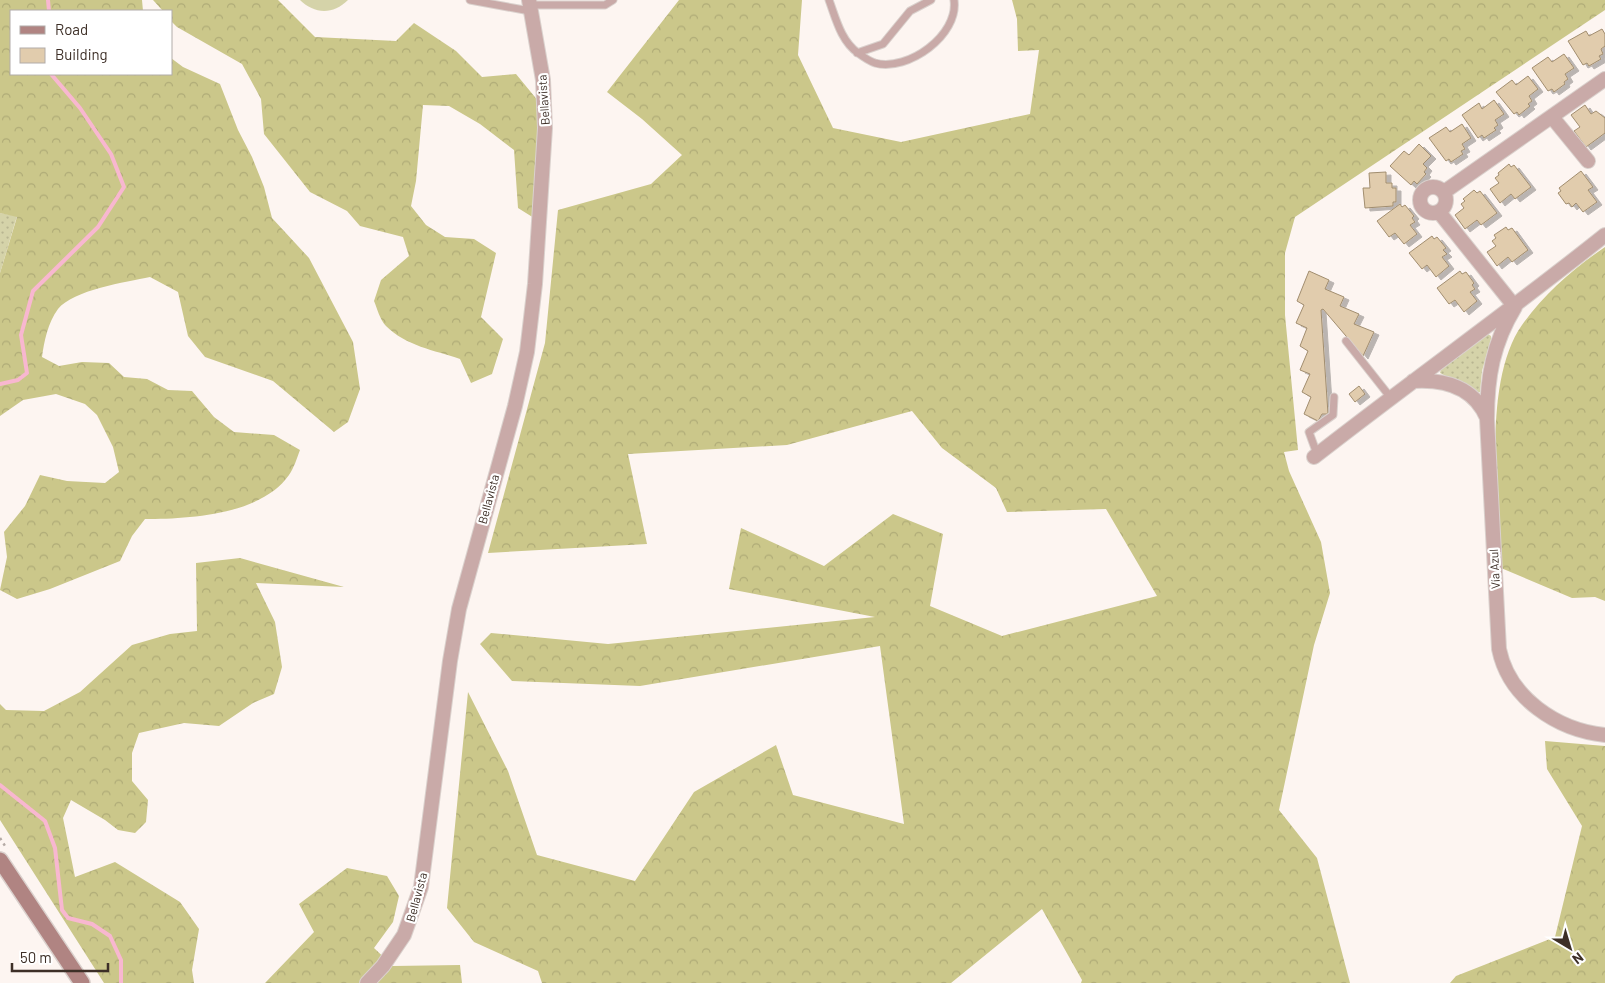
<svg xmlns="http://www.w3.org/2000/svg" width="1605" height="983" font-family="Barlow,sans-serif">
<defs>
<pattern id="grass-dots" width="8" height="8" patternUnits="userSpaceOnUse" patternTransform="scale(1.25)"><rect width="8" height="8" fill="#d5d3a9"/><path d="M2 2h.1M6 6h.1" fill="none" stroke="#b8b591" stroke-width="1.8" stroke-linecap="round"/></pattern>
<pattern id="forest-crowns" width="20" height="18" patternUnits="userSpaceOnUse" patternTransform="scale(1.25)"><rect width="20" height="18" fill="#cbc78a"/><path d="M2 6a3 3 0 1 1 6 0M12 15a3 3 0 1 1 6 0" fill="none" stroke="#afab77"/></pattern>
<filter id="shadow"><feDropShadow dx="5" dy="3" stdDeviation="0" flood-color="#0004"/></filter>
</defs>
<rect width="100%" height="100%" fill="#fdf5f1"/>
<!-- grass -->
<path fill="url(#grass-dots)" d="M0 213 17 216 0 273Z
M1488 334 1491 336V339L1482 371 1480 392 1478 393 1440 373 1441 369Z"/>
<!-- forest -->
<path fill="url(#forest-crowns)" d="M0 0H142L143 11H11V74H171V58L183 67 220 84 238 130 252 157 264 187 272 218 309 258 353 342 360 389 348 422 334 432 273 381 205 357 188 336 178 292 150 277C126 282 73 290 58 309 48 322 44 342 42 357L59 366 82 362 109 363 124 377 147 379 168 390 192 391 214 417 234 432 274 435 300 450C297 458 294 468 289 475 261 515 189 519 145 519L132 536 120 561 50 589 17 599 0 590 7 557 4 532 25 506 40 475 67 481 105 483 119 472 113 447 97 415 85 404 56 394 23 400 0 416V273L17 217 0 213Z
M153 0H278L315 37 396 41 414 23 456 51 482 77 516 74 539 102 534 218 518 208 514 150 480 124 449 106 423 105 416 181 411 206 426 225 445 237 474 239 496 253 481 317 503 339 492 374 471 383 460 359C434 350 406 346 386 326 380 320 377 308 374 301L381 280 409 256 403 237 360 226 347 211 310 192 264 134 261 99 242 64 177 27 171 21V11H163Z
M679 0H802L798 55 833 128 901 142 1030 114 1039 50 1018 51 1017 19 1012 0H1605V10L1295 217 1285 253V315L1298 450 1284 452 1289 471 1321 542 1330 593 1314 645 1279 810 1317 858 1350 983H1081L1082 980 1042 909 951 983H542L538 971 474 942 447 908 468 692 508 771 537 855 635 881 694 792 776 745 793 795 904 824 880 646 640 686 512 681 480 644 491 633 608 644 875 617 729 589 741 528 824 566 893 514 943 534 930 606 1002 636 1157 596 1106 509 1007 512 996 488 942 448 912 411 787 445 628 454 647 544 488 553 545 343 558 210 651 184 682 155 642 119 607 92Z
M1605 247V601L1595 597 1572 598 1501 568C1498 500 1482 382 1522 325 1544 294 1574 268 1605 247Z
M240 558 344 587 256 583 275 622 282 667 274 694 253 703 219 726 184 723 139 733 132 753V781L148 800 146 822 135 833 118 830 105 820 71 800 63 818 75 877 115 862 180 902 199 929 192 970 194 983H104L0 820V704L6 710 44 711 80 692 132 645 170 634 197 631 196 563Z
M1545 741 1605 746V983H1450L1456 976 1555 937 1582 826 1547 769Z
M347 868 387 876 399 896 393 922 374 948 393 966 460 965 462 983H265L314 932 299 904Z"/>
<!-- pitch -->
<path fill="#d5d3a9" d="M300 0H348C333 15 314 14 300 0Z"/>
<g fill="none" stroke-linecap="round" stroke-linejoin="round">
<!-- stream -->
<path stroke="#f8b7d0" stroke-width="4" d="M48 0 49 11
M0 384 18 380 27 373 21 335 33 291 98 227 124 187 111 154 80 108 51 74
M0 785 45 821 55 848 62 910 68 918 92 924 110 936 121 960V983"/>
</g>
<!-- building -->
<path fill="#e1ccad" stroke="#a18d6f" filter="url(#shadow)" d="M1602 29 1605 34V46L1601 49 1603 54 1599 56 1601 59 1589 66 1587 63 1583 65 1568 41 1586 31 1589 36Z
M1564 54 1574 68 1565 74 1568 79 1564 82 1565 84 1554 92 1552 89 1548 91 1532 68 1548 57 1552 62Z
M1528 76 1538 89 1529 96 1532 101 1528 104 1530 106 1519 115 1517 112 1514 114 1496 92 1512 80 1516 85Z
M1494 100 1504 114 1495 120 1498 125 1494 128 1496 130 1484 138 1482 135 1478 138 1462 115 1479 103 1482 109Z
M1585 105 1591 114 1596 111 1605 118V133L1586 147 1574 131 1580 127 1571 115Z
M1462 124 1471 138 1462 144 1465 149 1461 151 1463 154 1451 162 1449 159 1446 161 1429 138 1446 127 1450 132Z
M1419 144 1431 156 1423 164 1427 168 1424 172 1426 174 1417 184 1414 181 1411 185 1390 166 1404 151 1409 155Z
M1509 164 1511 167 1514 165 1531 187 1515 199 1511 194 1500 203 1490 189 1499 183 1495 178 1499 175 1498 173Z
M1581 171 1593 187 1588 190 1597 202 1583 212 1576 203 1572 207 1569 203 1566 204 1558 193 1561 191 1559 188Z
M1386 172V183H1392V188H1396V202H1393V206L1365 208 1363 188H1370L1369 173Z
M1474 190 1477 193 1480 191 1497 213 1481 225 1477 220 1465 229 1455 215 1464 208 1461 204 1465 201 1463 199Z
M1400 204 1402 207 1405 205 1414 216 1412 218 1415 222 1410 225 1417 234 1404 244 1395 233 1389 237 1377 221Z
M1506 227 1508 230 1512 228 1528 250 1512 262 1508 257 1497 266 1487 252 1496 246 1492 241 1496 238 1494 235Z
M1432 236 1434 239 1437 237 1446 248 1443 250 1447 254 1442 257 1449 266 1436 277 1427 265 1422 269 1409 253Z
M1309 271 1329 280 1325 289 1344 297 1340 306 1359 314 1354 324 1374 332 1363 356 1323 309 1321 310 1328 414H1322L1318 421 1304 414 1311 397 1302 392 1310 374 1300 370 1308 351 1300 346 1307 328 1296 323 1304 305 1297 301Z
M1460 271 1462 274 1466 272 1474 283 1472 285 1475 289 1470 292 1477 301 1464 312 1455 300 1449 304 1437 288Z
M1359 386 1365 394 1355 402 1349 394Z"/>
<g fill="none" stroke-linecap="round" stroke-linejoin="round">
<!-- lane casing -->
<g stroke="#dad1cd" stroke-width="9">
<path id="lane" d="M470 0 530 11
M829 0C836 19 841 41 858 53 862 56 869 61 875 63 908 72 959 35 954 0
M529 5H605L613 0
M857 53 883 44 910 11 931 0
M1346 341 1391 398
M1317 454 1309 432 1333 415 1334 397"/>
</g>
<!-- street casing -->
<g stroke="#dad1cd" stroke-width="16">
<path id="street" d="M1552 117 1588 161
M1420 200a13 13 0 1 1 26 0a13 13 0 1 1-26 0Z
M1444 192 1605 79
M1439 212 1515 307
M1515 307C1493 343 1487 377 1487 419L1499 649C1509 698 1557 730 1605 735
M1413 381C1444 379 1474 387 1487 418
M1314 457C1410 382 1510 311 1605 235
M367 983 383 966 404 935 421 887 450 661 459 609 515 406 527 352 535 284 545 128 543 80 529 0"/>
</g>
<!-- secondary casing -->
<g stroke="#dad1cd" stroke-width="18">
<path id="secondary" d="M0 860 82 983"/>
</g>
<!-- path -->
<path stroke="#b5aaa5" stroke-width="2.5" stroke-dasharray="2.5 4" stroke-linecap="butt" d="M0 838 7 849"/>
<!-- lane -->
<use href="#lane" stroke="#c9aaa8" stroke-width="7"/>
<!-- street -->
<use href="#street" stroke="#c9aaa8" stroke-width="14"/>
<!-- secondary -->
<use href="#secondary" stroke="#b08482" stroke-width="15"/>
</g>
<g text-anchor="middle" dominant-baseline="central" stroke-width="4.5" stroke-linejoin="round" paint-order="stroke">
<!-- street labels -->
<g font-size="12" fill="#3d2f27" stroke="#fff">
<text transform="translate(543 100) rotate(-94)">Bellavista</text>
<text transform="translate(488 499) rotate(-75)">Bellavista</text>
<text transform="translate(1494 569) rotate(-93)">Vía Azul</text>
<text transform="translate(416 897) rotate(-75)">Bellavista</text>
</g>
</g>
<!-- legend -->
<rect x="10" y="10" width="162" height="65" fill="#ffffff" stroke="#b1aca9"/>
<rect x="20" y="26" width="25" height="8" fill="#b08482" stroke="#b1aca9"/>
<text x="55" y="35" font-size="15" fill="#3d2f27">Road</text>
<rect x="20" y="48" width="25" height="15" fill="#e1ccad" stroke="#b1aca9"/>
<text x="55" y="60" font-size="15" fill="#3d2f27">Building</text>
<!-- north arrow -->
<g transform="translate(1570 948) rotate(142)" stroke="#ffffff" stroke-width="4" paint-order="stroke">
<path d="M0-4L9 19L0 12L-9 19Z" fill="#3d2f27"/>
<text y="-8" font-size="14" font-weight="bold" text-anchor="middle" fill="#3d2f27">N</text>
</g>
<!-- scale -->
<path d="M12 963v8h96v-8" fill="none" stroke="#3d2f27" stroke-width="2.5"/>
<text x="20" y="963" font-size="15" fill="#3d2f27" stroke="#ffffff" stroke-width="4" paint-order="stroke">50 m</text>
</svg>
